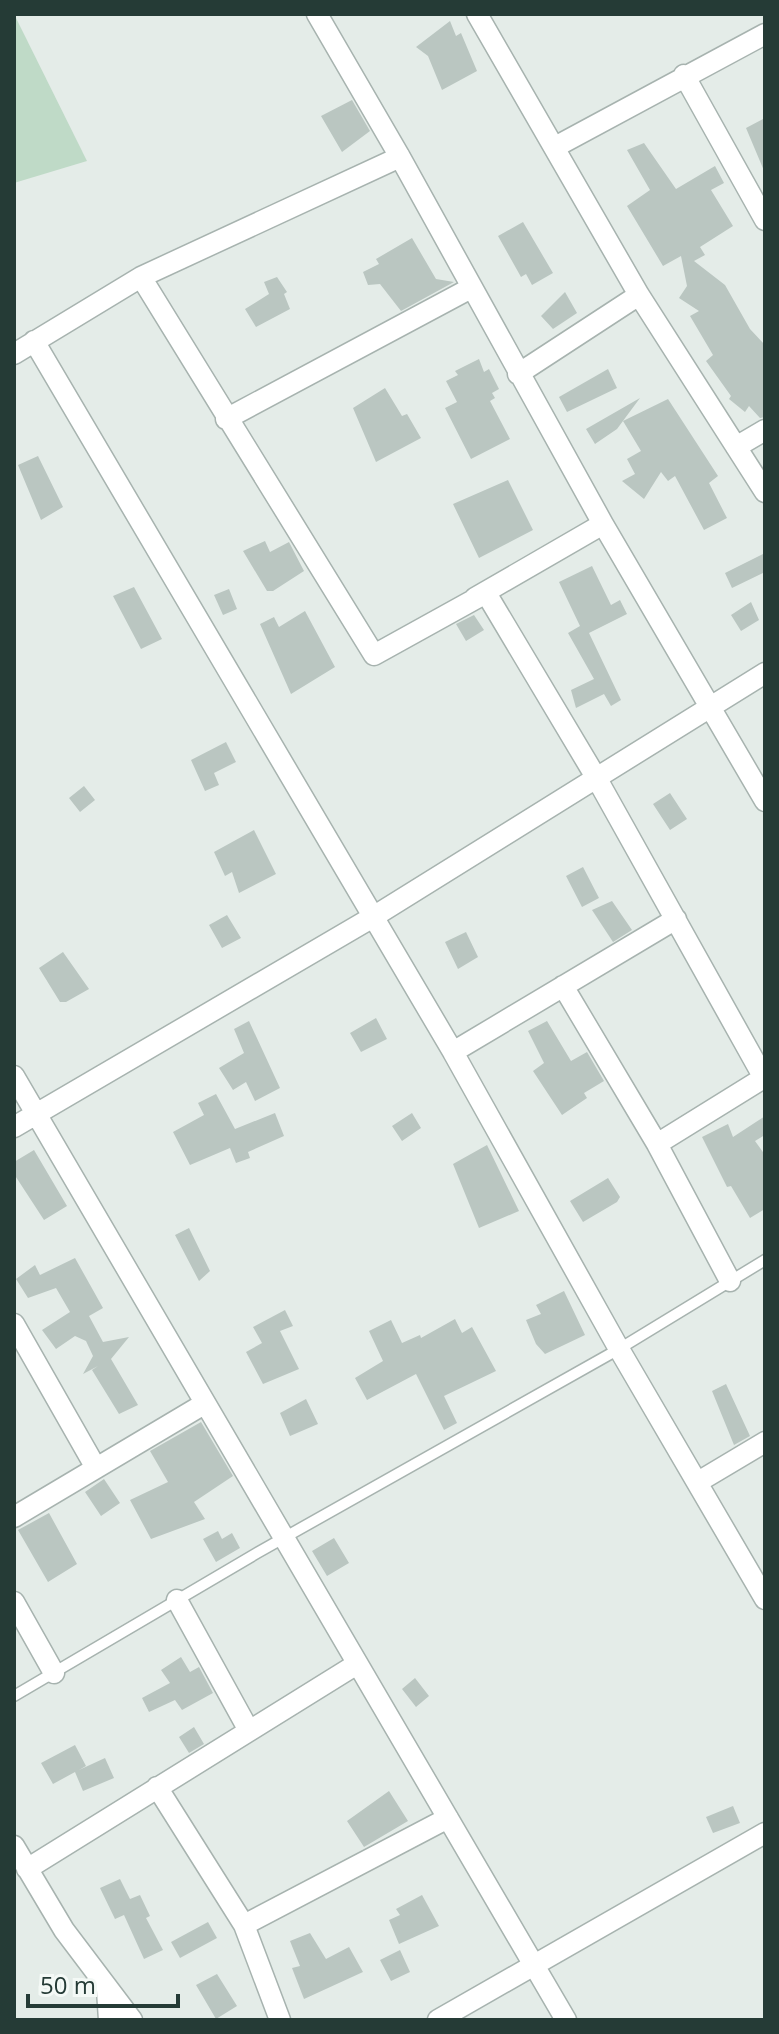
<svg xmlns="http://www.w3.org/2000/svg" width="779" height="2034" font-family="'Open Sans',sans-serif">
<rect width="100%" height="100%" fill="#e4ece8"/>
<!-- green -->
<path fill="#bfdac7" d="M14 14 87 161 14 183Z"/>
<!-- building -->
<path fill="#bac6c1" d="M450 21 456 36 461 33 477 71 442 90 428 56 416 47Z
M352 100 370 131 342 152 321 116Z
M765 118V173L746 128Z
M644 143 676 189 715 166 724 183 711 190 733 226 700 247 705 255 694 261 725 285 750 329 765 345V417L760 418 749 406 745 412 729 399 731 396 706 361 713 355 690 316 699 311 679 298 687 286 681 256 663 266 627 206 650 190 627 150Z
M523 222 553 273 532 285 526 274 521 277 498 236Z
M412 238 436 279 454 282 401 311 380 284 368 285 363 272 379 264 376 259Z
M277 277 287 292 284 294 290 309 256 327 245 309 269 294 264 282Z
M565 292 577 313 553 329 541 316Z
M479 359 484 372 489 369 499 389 492 393 495 398 490 401 510 439 471 459 445 408 457 402 446 381 458 375 455 371Z
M608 369 617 388 567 412 559 397Z
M385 388 402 416 407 414 421 438 376 462 353 408Z
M640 398 617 429 595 444 586 429Z
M668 399 718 476 709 483 727 518 704 530 675 476 668 481 661 472 644 499 622 481 635 474 627 459 641 451 623 421Z
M38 456 63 507 41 520 18 465Z
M508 480 533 530 479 558 453 504Z
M265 541 270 552 289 542 304 571 273 591H267L243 551Z
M765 553V572L732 588 725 573Z
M592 566 611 605 620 600 627 614 589 633 621 700 611 706 604 694 576 708 571 690 594 679 568 633 580 626 559 582Z
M134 587 162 639 141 649 113 596Z
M229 589 237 609 223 615 214 595Z
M751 602 759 620 741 631 731 615Z
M305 611 335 667 291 694 260 624 274 617 279 627Z
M474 615 484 630 466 641 456 624Z
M226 742 236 762 214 773 219 785 205 791 191 760Z
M84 786 95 800 80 812 69 798Z
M670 793 687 819 670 830 653 804Z
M254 830 276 874 239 893 232 872 225 876 214 852Z
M583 867 599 898 582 907 566 876Z
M612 901 632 930 613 942 592 910Z
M227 915 241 938 222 948 209 925Z
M466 932 478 957 458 969 445 942Z
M63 952 89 989 66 1002H60L39 968Z
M376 1018 387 1039 361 1052 350 1033Z
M249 1021 280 1088 255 1101 246 1082 233 1090 219 1068 244 1053 234 1029Z
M547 1021 571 1061 587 1052 604 1081 584 1093 587 1098 562 1115 533 1071 544 1063 528 1031Z
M216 1094 235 1129 275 1113 284 1136 248 1152 250 1158 236 1163 230 1148 190 1165 173 1132 204 1115 198 1103Z
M412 1113 421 1128 402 1141 392 1126Z
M765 1116V1135L755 1141 765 1155V1209L750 1218 731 1186 727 1187 702 1137 728 1124 733 1137Z
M487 1145 519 1211 479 1228 453 1164Z
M34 1150 67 1206 44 1220 14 1174V1162Z
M608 1178 620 1197 617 1202 583 1222 570 1201Z
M189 1228 210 1271 199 1281 175 1235Z
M75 1258 103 1308 89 1316 103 1342 129 1337 111 1359 138 1405 119 1414 92 1370 98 1366 83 1374 93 1356 86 1341 75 1336 56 1349 42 1330 70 1312 56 1288 28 1298 16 1279 35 1265 40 1275Z
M564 1291 585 1335 545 1354 536 1344 526 1320 541 1314 536 1305Z
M285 1310 293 1326 280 1331 299 1369 263 1384 246 1352 262 1343 253 1327Z
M455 1319 462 1333 472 1327 496 1371 444 1396 457 1423 444 1430 416 1374 367 1400 355 1378 383 1361 369 1331 391 1320 402 1343 420 1335 421 1338Z
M726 1384 750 1436 734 1445 712 1391Z
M306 1399 318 1424 290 1436 280 1413Z
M201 1422 233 1476 194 1502 205 1519 151 1539 130 1500 168 1482 150 1451Z
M104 1479 120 1503 101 1516 85 1492Z
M49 1513 77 1564 48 1582 18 1530Z
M218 1531 222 1539 232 1533 240 1548 216 1562 203 1539Z
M334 1538 349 1563 327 1576 312 1551Z
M181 1657 190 1672 199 1667 213 1693 182 1710 175 1700 149 1712 142 1698 170 1683 161 1670Z
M415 1678 429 1696 416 1707 402 1689Z
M194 1727 204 1744 189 1753 179 1737Z
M75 1745 86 1766 79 1770 105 1758 114 1778 83 1791 75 1772 53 1784 41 1763Z
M389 1791 408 1821 364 1847 347 1821Z
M733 1806 740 1823 713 1833 706 1817Z
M120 1879 130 1899 140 1895 150 1916 146 1918 163 1950 144 1959 124 1915 115 1919 100 1888Z
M422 1895 439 1926 399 1944 389 1920 400 1915 396 1909Z
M208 1922 217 1938 180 1958 171 1942Z
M310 1933 326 1959 349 1947 363 1972 304 1999 292 1968 300 1966 290 1941Z
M400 1950 410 1972 391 1981 380 1960Z
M217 1974 237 2006 216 2019 196 1985Z"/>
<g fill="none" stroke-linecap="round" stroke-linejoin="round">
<!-- service casing -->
<g stroke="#a7b3af" stroke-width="13">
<path id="service" d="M14 1696 257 1553 619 1349 765 1260"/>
</g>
<!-- minor casing -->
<g stroke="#a7b3af" stroke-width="23">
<path id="minor" d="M317 14 400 157 603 524 765 801
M477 14 639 295 765 492
M684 75 765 220
M555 147 765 34
M141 277 374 655 486 593 597 779 764 1078
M34 341 453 1052 619 1349 765 1599
M14 354 141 277 400 157
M518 374 639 295
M226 419 471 288
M736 447 765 430
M475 598 603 524
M563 986 657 1144 730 1281
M453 1052 676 919
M14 1076 566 2020
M14 1127 373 917 765 673
M657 1144 765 1077
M14 1324 96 1468
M698 1482 765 1442
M14 1517 204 1404
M177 1600 248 1729
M14 1602 54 1673
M157 1787 244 1925 280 2020
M14 1846 64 1930 132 2020
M27 1869 357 1664
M244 1925 448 1818
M107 1990 109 2020
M438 2020 765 1833"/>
</g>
<!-- service -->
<use href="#service" stroke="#fff" stroke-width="10"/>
<!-- minor -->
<use href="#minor" stroke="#fff" stroke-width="20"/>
</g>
<!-- border -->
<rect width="779" height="2034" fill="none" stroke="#253b36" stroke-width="32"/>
<!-- scale -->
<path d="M28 1994v12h150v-12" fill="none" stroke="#253b36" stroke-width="4"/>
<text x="40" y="1994" font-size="24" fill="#253b36" stroke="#f4f9f6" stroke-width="6" paint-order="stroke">50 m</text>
</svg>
